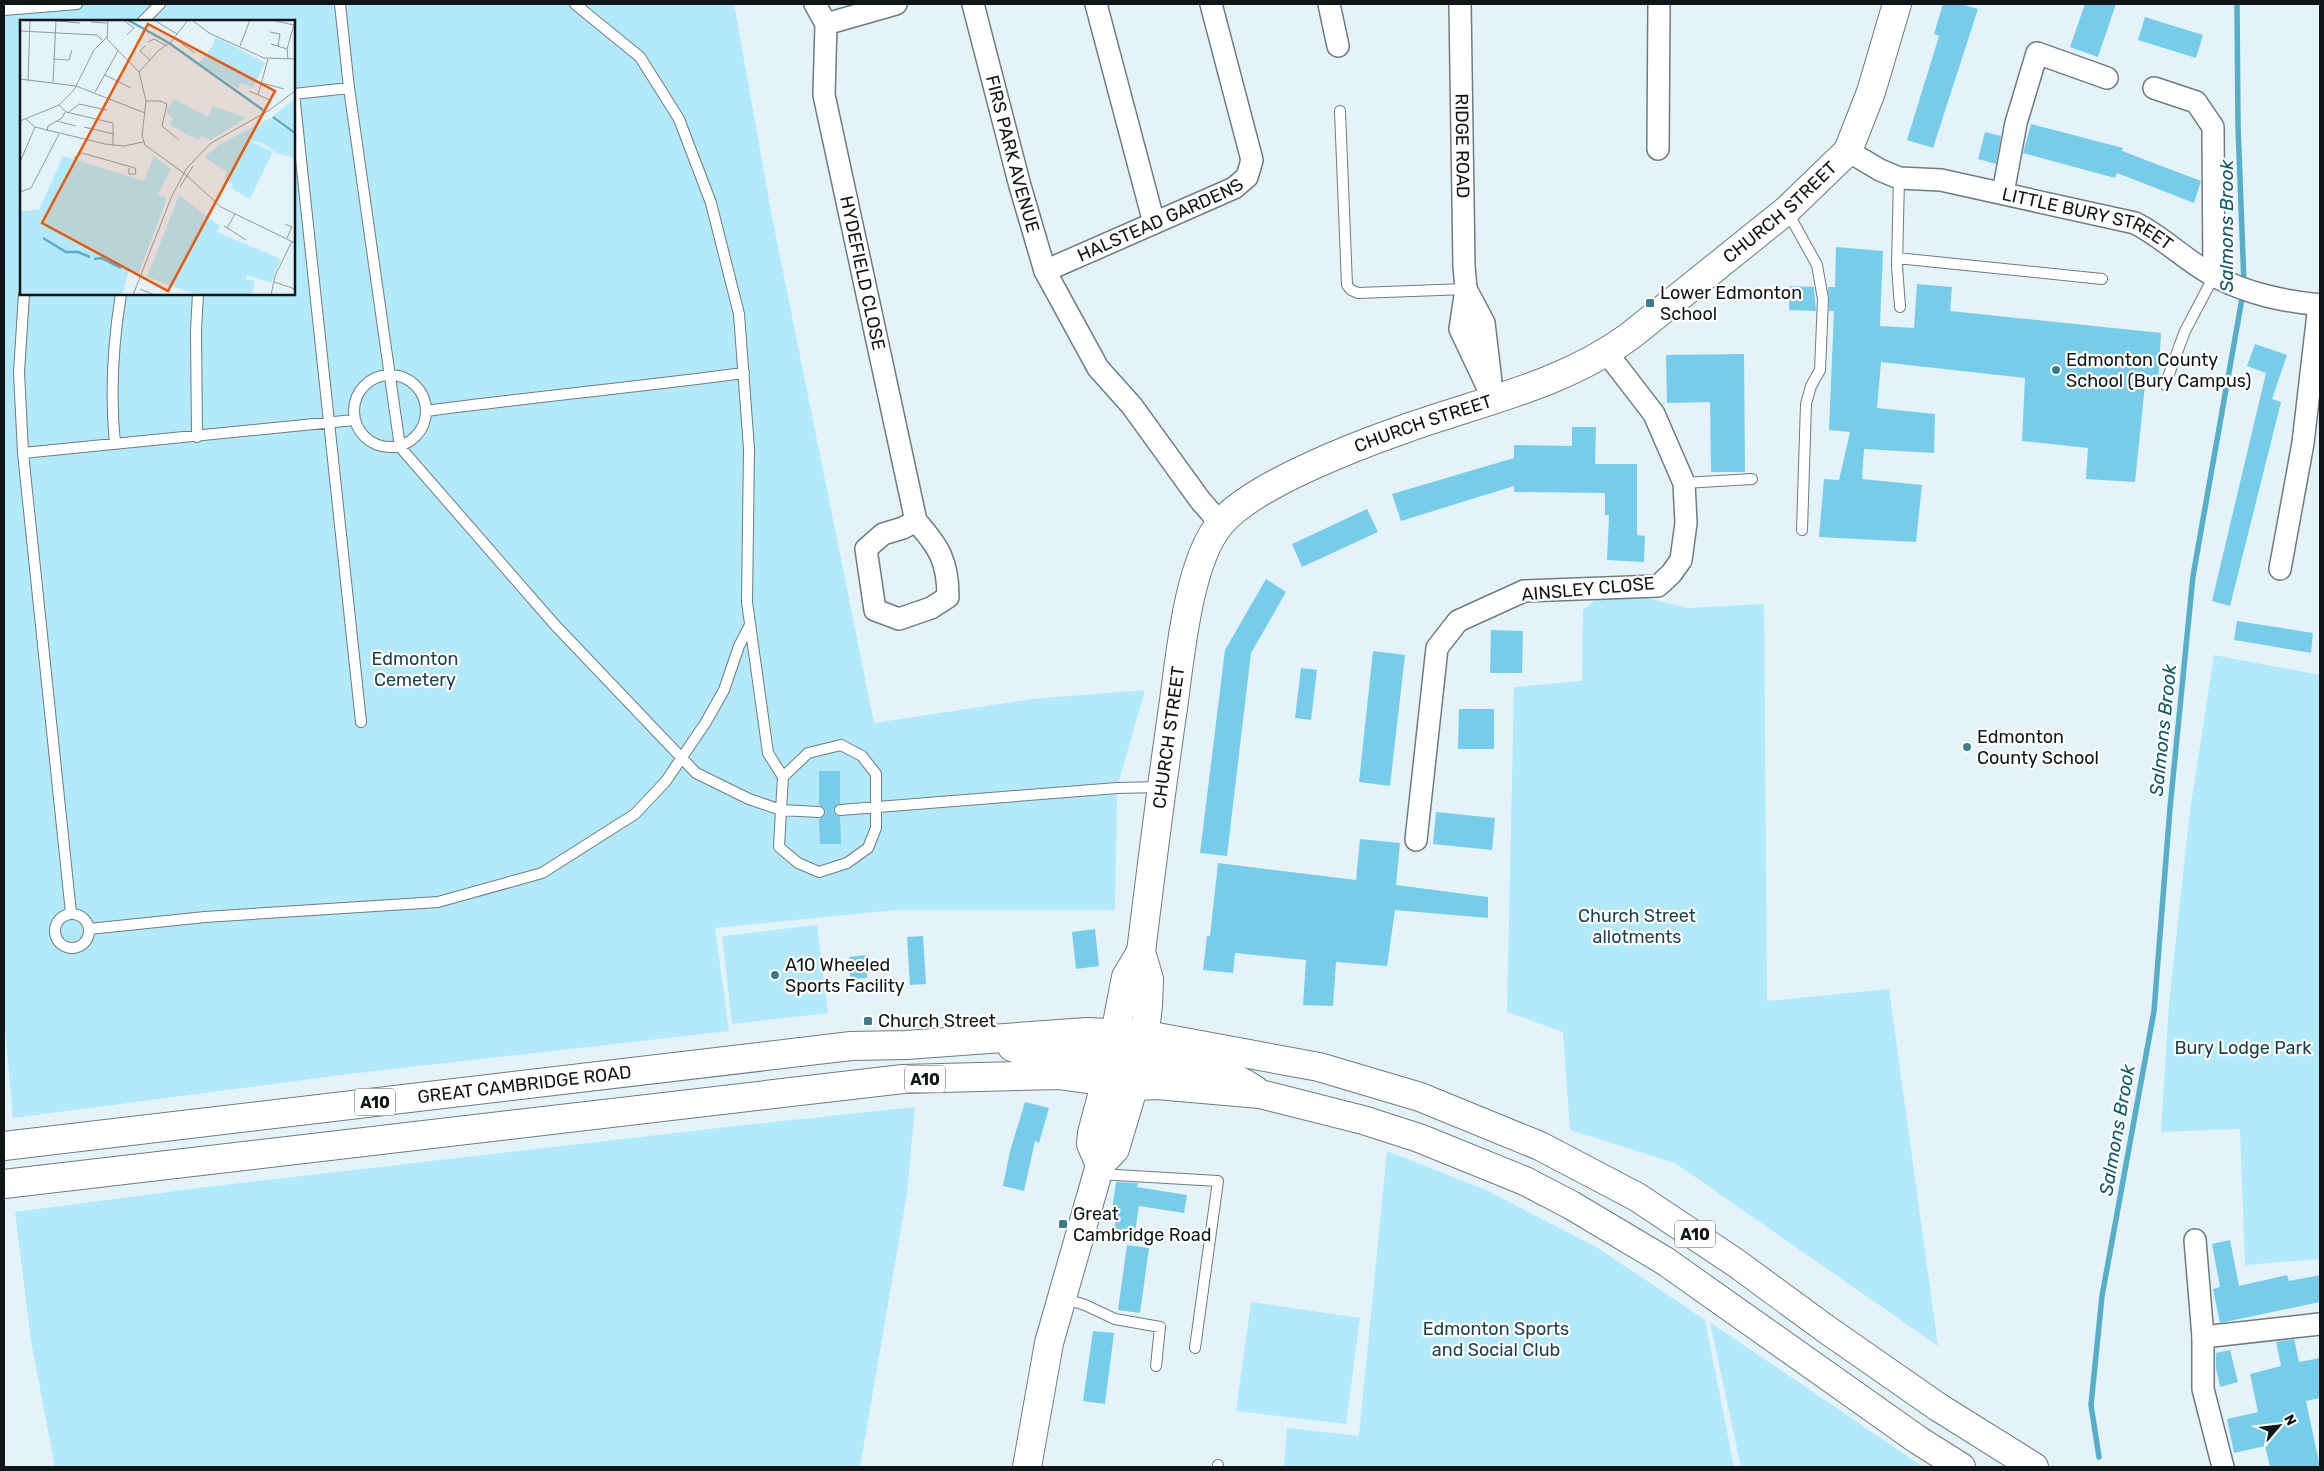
<svg xmlns="http://www.w3.org/2000/svg" width="2324" height="1471" font-family="Rubik,sans-serif">
<rect width="100%" height="100%" fill="#e3f3f9"/>
<!-- green -->
<path fill="#b2e9fb" fill-rule="evenodd" d="M4 4H734L772 217 874 723 1032 699 1145 690 1117 788 1115 910H896L715 928 729 1031 349 1074 13 1118 4 1016ZM21 21H294V294H21Z
M1609 589 1688 608 1764 604 1767 1001 1889 989 1938 1346 1675 1163 1570 1130 1563 1032 1507 1012 1514 687 1582 681 1583 610Z
M2214 655 2320 675V1259L2245 1265 2240 1129 2161 1132 2169 1005 2189 818Z
M817 925 828 1013 732 1024 722 936Z
M915 1107 907 1193 860 1467H55L31 1341 15 1212 207 1187 736 1126Z
M1387 1151 1486 1190 1598 1248 1705 1320 1734 1467H1284L1287 1428 1359 1436Z
M1251 1302 1360 1318 1346 1424 1236 1411Z
M1710 1322 1923 1467H1741Z"/>
<g fill="none" stroke-linecap="round" stroke-linejoin="round">
<!-- stream -->
<path stroke="#57aec9" stroke-width="5.5" d="M2237 4 2238 126 2244 284
M2099 1457 2091 1405 2102 1296 2154 1011 2170 808 2193 576 2243 293"/>
</g>
<!-- building -->
<path fill="#77cde9" d="M1943 4H1961L1978 9 1933 148 1907 140 1939 36 1934 34Z
M2085 4H2116L2098 57 2070 47Z
M2145 17 2203 35 2196 58 2138 40Z
M2031 124 2123 148 2122 151 2201 181 2194 203 2117 173 2115 178 2023 153Z
M1985 132 2001 136 1996 164 1978 159Z
M1836 247 1883 251 1880 326 1914 328 1917 284 1952 287 1950 311 2161 333 2158 386 2145 385 2135 482 2086 479 2088 448 2022 441 2025 378 1881 362 1877 408 1935 414 1934 453 1864 449 1862 479 1922 485 1916 542 1819 537 1824 479 1839 480 1850 432 1829 430 1834 311H1829L1828 287H1835Z
M1790 286 1814 287 1816 311 1789 310Z
M2255 344 2287 355 2272 399 2281 402 2230 606 2212 601 2266 373 2247 366Z
M1744 354 1745 472H1711L1710 402 1667 403 1666 355Z
M1572 427H1596L1595 464H1637V535L1645 536 1644 562 1607 560 1609 515H1605V493L1514 492V486L1401 521 1392 494 1514 458V445L1572 446Z
M1367 509 1378 532 1302 567 1292 544Z
M1266 579 1286 592 1251 653 1227 856 1200 853 1225 650Z
M2237 621 2313 633 2311 653 2234 640Z
M1491 630 1523 631 1522 673H1490Z
M1373 651 1405 655 1390 786 1359 782Z
M1301 668 1317 670 1311 720 1295 718Z
M1459 709H1494V749H1458Z
M819 771H840V803L836 805 833 810 835 814 840 817 841 844H820L819 819 824 816 826 812 823 807 819 805Z
M1436 812 1495 818 1492 850 1433 844Z
M1360 839 1400 843 1396 885 1488 897V918L1395 910 1387 966 1336 962 1333 1006 1303 1005 1306 960 1235 953 1233 973 1203 970 1207 936H1210L1218 863 1356 880Z
M1095 929 1099 966 1076 969 1072 932Z
M923 936 926 984 910 985 907 937Z
M866 955 867 978 850 979 849 957Z
M1025 1102 1049 1108 1039 1143 1035 1141 1024 1191 1003 1186 1010 1151Z
M1116 1182 1138 1183 1137 1187 1187 1195 1184 1213 1139 1206 1135 1232 1114 1229 1117 1211 1112 1210Z
M2230 1240 2239 1286 2287 1275 2289 1281 2320 1275V1302L2220 1323 2213 1289 2220 1287 2212 1244Z
M1127 1245 1149 1248 1140 1313 1118 1310Z
M1093 1331 1114 1333 1105 1404 1083 1401Z
M2294 1339 2299 1362 2320 1358V1398L2306 1401 2320 1467H2270L2265 1446 2234 1453 2227 1419 2258 1412 2250 1374 2281 1366 2276 1342Z
M2230 1350 2238 1382 2220 1387 2216 1368V1353Z"/>
<g fill="none" stroke-linecap="round" stroke-linejoin="round">
<!-- service casing -->
<g stroke="#6e7c81" stroke-width="12">
<path id="service" d="M340 4 349 88 400 447 555 625 696 773 749 799 781 810 779 847 798 863 819 872 847 863 868 848 876 828V774L862 756 841 745 808 753 783 777 781 810 819 812
M575 4 640 57 679 119 711 203 739 314 749 449 747 602 768 753 783 777
M4 10 77 4
M143 21 160 4
M294 94 361 722
M294 94 349 88
M1340 111 1347 285 1351 290 1358 293 1466 289V292
M1899 178 1897 266 1900 307
M1787 211 1817 265 1823 299 1820 370 1811 386 1806 404 1802 530
M1897 258 2102 279
M24 294 19 372 23 453 71 913
M1470 311 1477 343
M354 411a36 36 0 1 1 72 0a36 36 0 1 1-72 0Z
M2165 385 2185 331 2214 276
M426 411C532 397 638 387 744 373
M197 437 196 330 198 294
M115 444C110 394 113 343 121 294
M23 453 354 420
M1684 483 1752 479
M840 810 1117 788 1160 787
M55 931a17 17 0 1 1 34 0a17 17 0 1 1-34 0Z
M89 929 205 917 438 902 542 873 635 814 666 781 706 722 724 690 739 646 750 625
M1099 1174 1218 1181 1195 1348
M1063 1298 1085 1305 1115 1319 1160 1327 1156 1366
M1218 1467V1465"/>
</g>
<!-- minor casing -->
<g stroke="#6e7c81" stroke-width="24">
<g id="minor">
<path id="s1" d="M815 4 826 24 824 95 916 521C939 547 948 561 948 597L931 608 899 619 875 610 866 549 883 534 903 528 916 521"/>
<path id="s2" d="M973 4 1020 186 1045 271 1098 368 1132 406 1200 500 1220 523"/>
<path d="M1096 4 1154 223"/>
<path d="M1329 4 1338 46"/>
<path id="s3" d="M1460 4 1464 266 1466 289 1460 329 1494 401"/>
<path d="M826 24 896 4"/>
<path d="M2154 88 2196 102 2213 127 2214 276"/>
<path d="M1658 149 1659 4"/>
<path id="s4" d="M1848 151 1880 170 1899 178 1941 180 2135 223C2163 237 2186 261 2214 276 2248 294 2283 301 2320 305"/>
<path d="M2003 193 2016 123 2037 53 2107 78"/>
<path id="s5" d="M1045 271 1234 188 1247 177 1252 160 1211 4"/>
<path d="M1466 289 1484 323 1491 382"/>
<path d="M2280 569 2303 443 2319 305"/>
<path d="M1416 840 1437 648 1458 621 1524 591 1658 586 1671 574 1681 560 1686 523 1684 483 1654 414 1607 353"/>
<path d="M2195 1240 2203 1337V1389L2223 1467"/>
<path d="M2203 1337 2320 1324"/>
</g>
</g>
<!-- secondary casing -->
<g stroke="#6e7c81" stroke-width="30">
<g id="secondary">
<path d="M1100 1165 1091 1144 1092 1133 1106 1081 1126 977 1141 952"/>
<path id="s6" d="M1027 1467 1049 1343 1100 1165 1115 1149 1142 1058 1148 1005 1149 979 1141 952C1151 871 1161 789 1173 708 1180 658 1188 561 1221 523 1253 485 1358 445 1407 428 1483 401 1563 385 1630 336L1787 210 1848 151 1871 92 1897 4"/>
</g>
</g>
<!-- trunk casing -->
<g stroke="#6e7c81" stroke-width="30">
<g id="trunk">
<path d="M1116 1033C1148 1075 1178 1060 1220 1072 1233 1076 1244 1083 1255 1090"/>
<path d="M1012 1047C1061 1065 1097 1034 1136 1086"/>
<path id="s7" d="M4 1146 851 1046 906 1045 1087 1032 1146 1035 1319 1067 1420 1097 1540 1146 1637 1197 1736 1263 1826 1329 1938 1407 2034 1467"/>
<path d="M4 1184 903 1079 1059 1075 1136 1086 1157 1085 1260 1094 1363 1120 1419 1138 1525 1181 1571 1205 1665 1261 1918 1440 1961 1467"/>
</g>
</g>
<!-- service -->
<use href="#service" stroke="#fff" stroke-width="10"/>
<!-- minor -->
<use href="#minor" stroke="#fff" stroke-width="21"/>
<!-- secondary -->
<use href="#secondary" stroke="#fff" stroke-width="28"/>
<!-- trunk -->
<use href="#trunk" stroke="#fff" stroke-width="28"/>
</g>
<!-- markers -->
<g fill="#3b7b8f" stroke="#fff" stroke-width="2">
<rect x="1645" y="298" width="10" height="10" rx="2.5"/>
<circle cx="2056" cy="370" r="5"/>
<circle cx="1967" cy="747" r="5"/>
<circle cx="775" cy="975" r="5"/>
<rect x="863" y="1016" width="10" height="10" rx="2.5"/>
<rect x="1058" y="1219" width="10" height="10" rx="2.5"/>
</g>
<g text-anchor="middle" dominant-baseline="central" stroke-width="4.5" stroke-linejoin="round" paint-order="stroke">
<!-- shield labels -->
<g fill="#fff" stroke="#585c5d" stroke-width="1">
<rect x="905" y="1065.5" width="40" height="27" rx="4"/>
<rect x="355" y="1088.5" width="40" height="27" rx="4"/>
<rect x="1675" y="1220.5" width="40" height="27" rx="4"/>
</g>
<g font-size="16" font-weight="bold" fill="#101618">
<text x="925" y="1079">A10</text>
<text x="375" y="1102">A10</text>
<text x="1695" y="1234">A10</text>
</g>
<!-- street labels -->
<g font-size="18" fill="#101618" stroke="#fff">
<text stroke="none"><textPath href="#s3" startOffset="142">RIDGE ROAD</textPath></text>
<text stroke="none"><textPath href="#s2" startOffset="155">FIRS PARK AVENUE</textPath></text>
<text stroke="none"><textPath href="#s6" startOffset="1622">CHURCH STREET</textPath></text>
<text stroke="none"><textPath href="#s5" startOffset="126">HALSTEAD GARDENS</textPath></text>
<text stroke="none"><textPath href="#s4" startOffset="252">LITTLE BURY STREET</textPath></text>
<text stroke="none"><textPath href="#s1" startOffset="276">HYDEFIELD CLOSE</textPath></text>
<text stroke="none"><textPath href="#s6" startOffset="1202">CHURCH STREET</textPath></text>
<text transform="translate(1588 589) rotate(-5)">AINSLEY CLOSE</text>
<text stroke="none"><textPath href="#s6" startOffset="752">CHURCH STREET</textPath></text>
<text stroke="none"><textPath href="#s7" startOffset="524">GREAT CAMBRIDGE ROAD</textPath></text>
</g>
<!-- poi labels -->
<g font-size="18" fill="#101618" stroke="#fff" text-anchor="start">
<text x="1660" y="293">Lower Edmonton<tspan x="1660" dy="21">School</tspan></text>
<text x="2066" y="360">Edmonton County<tspan x="2066" dy="21">School (Bury Campus)</tspan></text>
<text x="1977" y="737">Edmonton<tspan x="1977" dy="21">County School</tspan></text>
<text x="785" y="965">A10 Wheeled<tspan x="785" dy="21">Sports Facility</tspan></text>
<text x="878" y="1021">Church Street</text>
<text x="1073" y="1214">Great<tspan x="1073" dy="21">Cambridge Road</tspan></text>
</g>
<!-- park labels -->
<g font-size="18" fill="#1a424e" stroke="#fff">
<text x="415" y="659">Edmonton<tspan x="415" dy="21">Cemetery</tspan></text>
<text x="1637" y="916">Church Street<tspan x="1637" dy="21">allotments</tspan></text>
<text x="2243" y="1048">Bury Lodge Park</text>
<text x="1496" y="1329">Edmonton Sports<tspan x="1496" dy="21">and Social Club</tspan></text>
</g>
<!-- water labels -->
<g font-size="19" font-style="italic" fill="#0d576a" stroke="#fff">
<text transform="translate(2226 226) rotate(-90)">Salmons Brook</text>
<text transform="translate(2163 730) rotate(-84)">Salmons Brook</text>
<text transform="translate(2117 1130) rotate(-80)">Salmons Brook</text>
</g>
</g>
<!-- overview -->
<g transform="translate(20 20)">
<rect width="275" height="275" fill="#e3f3f9"/>
<path d="M195 16 245 43 233 68 221 63 218 69 179 43 193 26ZM154 79 188 97 193 86 226 98 191 120 182 116 178 120 150 105 153 99 146 92ZM275 79V111L254 95ZM250 98 275 115V138L256 133 243 123 229 121 253 132 230 179 211 168 213 164 204 158 207 152 184 137 202 123ZM43 136 124 161 134 136 151 149 138 175 147 178 119 253 109 250 102 275H0V191L19 190ZM159 175 200 206 197 212 261 239 251 263 227 255 226 259 235 261 232 275H178L127 257Z" fill="#b2e9fb"/>
<path fill="none" stroke="#57aec9" stroke-width="2.5" d="M108 0 149 23 243 90M253 97 275 113M23 218 46 232H58L70 237M74 239 81 238 101 248"/>
<path fill="none" stroke="#8f9b9f" stroke-width="1" d="M27 0 60 3M88 0 87 19 119 52 126 81 122 116 125 125 165 154 201 187 275 223M103 0 114 8 107 15M134 0 157 14M172 0 189 13 244 38 275 39M251 0 274 5M71 2 87 3M0 11 77 15 82 20M250 12 260 14 258 26M154 18 175 33M128 22 134 19 147 26M251 24 267 29M125 26 120 31 130 40M220 26 230 0M33 39 49 40 52 30M268 39 267 29 275 1M119 52 139 30 151 22 168 0M85 55 111 68M0 59 56 66 125 93M8 61 10 0M33 63 36 0M242 63 264 69M229 71 250 80M75 72 98 31M238 75 248 39M126 81H140L147 84 142 106 159 120M39 85 46 92 93 103V126M49 92 59 84 87 90M6 99 15 107 85 124 104 126 123 122M0 101 39 85 54 70 74 30 87 17M37 101 56 106M64 107 94 114M27 111 28 106 42 98 45 92M54 138 62 133 115 148 116 154H109V148M0 142 15 107M160 167 173 146M0 172 11 168 39 114M265 204 272 207 267 218M204 206 226 220M207 208 215 194M254 262 275 269M120 269 135 275M113 275 151 178 166 149 191 123 248 91 275 71M251 275 255 256 272 221"/>
<path fill="#e8590c" fill-opacity="0.15" stroke="#e8590c" stroke-width="2.5" d="M128 4 255 71 148 271 22 203Z"/>
<rect width="275" height="275" fill="none" stroke="#101618" stroke-width="2.5"/>
</g>
<!-- border -->
<rect width="2324" height="1471" fill="none" stroke="#101618" stroke-width="10"/>
<!-- north arrow -->
<g transform="translate(2279 1426) rotate(62)" stroke="#ffffff" stroke-width="4" paint-order="stroke">
<path d="M0-4L9 19L0 12L-9 19Z" fill="#101618"/>
<text y="-8" font-size="14" font-weight="bold" text-anchor="middle" fill="#101618">N</text>
</g>
</svg>
